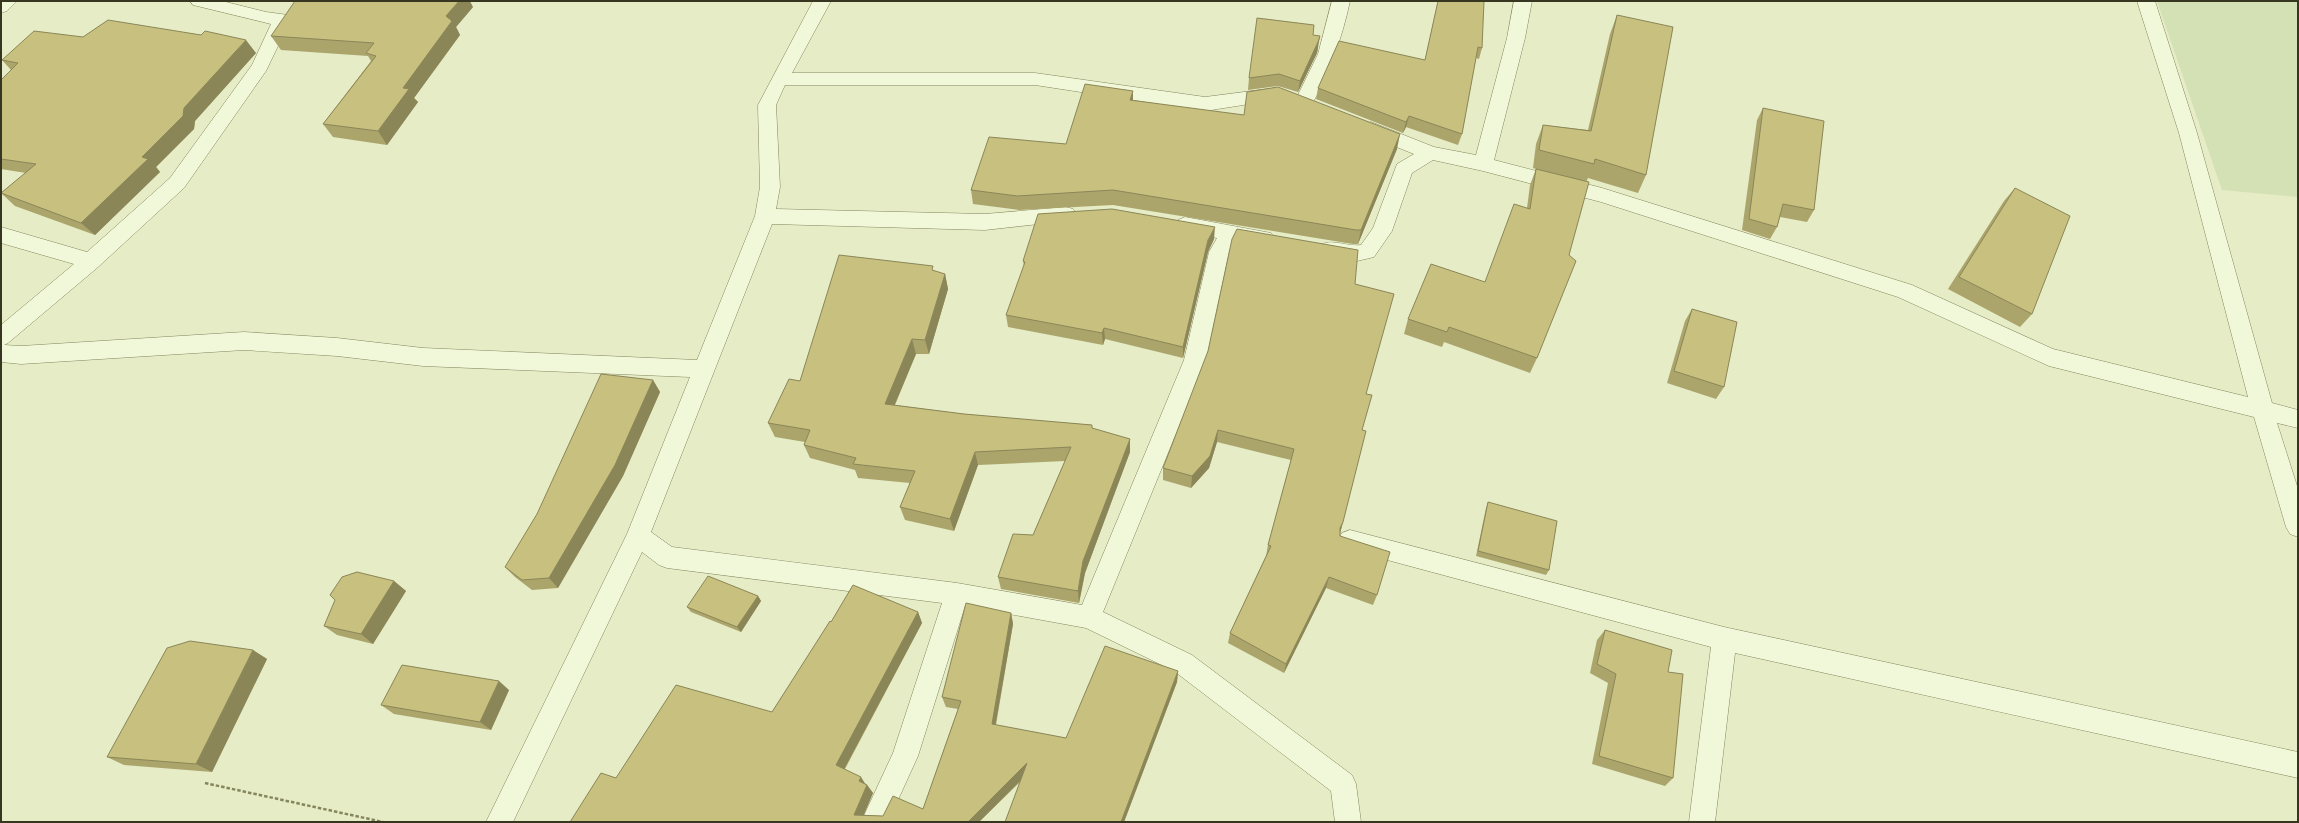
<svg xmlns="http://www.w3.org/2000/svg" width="2299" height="823" font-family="'Noto Serif',serif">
<rect width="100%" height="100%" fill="#e5ecc6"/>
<!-- farmland -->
<path fill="#d3e1b4" d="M2157 1H2298V197L2222 190Z"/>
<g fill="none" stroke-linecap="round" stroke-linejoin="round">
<!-- minor casing -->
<g stroke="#86865d" stroke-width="1">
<path id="minor" d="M1 1H17L7 11 1 13Z
M190 1H222L266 12 288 15 291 19 266 71 184 188 97 268 8 343 4 345 21 346 244 332 337 338 423 348 697 360 755 216 760 187 758 105 813 1H831L792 73H1035L1205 97 1275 88 1282 89 1284 94 1282 99 1275 100 1205 111 1035 85H785L776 105 780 187 776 209 985 214 1066 207 1073 209 1076 214 1073 219 1066 221 985 230 772 224 651 532 672 547 957 583 1082 605 1184 360 1209 252 1217 238 1178 230 1175 225 1178 220 1185 217 1271 233 1274 238 1271 243 1264 246 1235 241 1229 252 1206 360 1103 612 1192 655 1352 775 1356 784 1361 822H1335L1331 791 1174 671 1086 628 965 606 918 756 888 822H861L893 753 942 603 667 568 659 565 642 552 513 822H486L627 534 690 377 423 366 337 356 244 350 21 364 1 362V325L74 264 1 243V227L87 252 170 178 252 65 271 24 193 5Z
M1332 1H1350C1342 39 1329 74 1310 108L1303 110 1296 108 1294 103 1318 54Z
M1514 1H1532L1525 38 1494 160 1602 188 1912 285 2053 349 2248 397 2179 133 2137 1H2155L2197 133 2272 403 2298 410V428L2277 423 2298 489V537L2290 534 2286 527 2254 417 2049 366 1898 297 1601 202 1483 171 1433 160 1412 173 1392 231 1374 257 1353 262 1322 254 1319 249 1322 244C1335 239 1347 247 1361 245L1373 228 1397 164 1414 154 1364 134 1362 129 1364 124 1371 122 1434 147 1476 155 1507 38Z
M1350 530 1724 627 2298 752V778L1735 653 1715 822H1689L1711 647 1350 550 1342 547 1338 540 1342 533Z"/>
</g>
<!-- path -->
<path stroke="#86865d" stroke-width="2.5" stroke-dasharray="3.5 2" stroke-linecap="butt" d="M205 783 383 822"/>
<!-- minor -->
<use href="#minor" fill="#f1f7d9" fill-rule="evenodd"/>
</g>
<!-- wall -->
<path fill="#aba56c" d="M1438 1 1482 48 1479 59 1476 58 1462 134 1458 145 1406 127 1403 133 1316 99 1318 88 1425 60Z
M473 7 456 27 460 35 414 98 418 102 387 145 333 137 323 124 371 61 368 56 281 50 271 36Z
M1617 15 1646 175 1638 193 1588 178 1586 182 1537 358 1530 373 1444 342 1442 347 1404 334 1408 319 1485 282 1527 208 1530 185 1536 169 1533 168 1536 144 1543 125 1588 130 1610 34Z
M1313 35 1318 48 1317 53 1298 92 1278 86 1248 90 1249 78Z
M83 37 256 53 195 121 194 129 156 167 160 172 95 235 15 206 1 193 26 173 1 169V80L11 70 2 60Z
M1133 101 1397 149 1358 244H1353L1113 205 1019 210 973 204 971 190 1066 144Z
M1763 108 1814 210 1807 222 1780 217 1777 227 1770 239 1742 230 1757 120Z
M2015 188 2032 314 2020 327 1948 289 2004 201Z
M1214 239 1208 252 1183 358 1105 339 1103 345 1008 327 1006 315 1024 266 1023 261Z
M934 271 945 274 948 289 929 354H916L895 405 964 414 1092 425V429L1130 439V452L1085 573 1079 603 1001 589 998 577 1033 535 1065 461 978 465 954 531 905 520 900 507 910 483 858 478 855 470 810 458 804 445 805 442 775 437 768 423 800 381Z
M1355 284 1366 394 1362 430 1343 522 1340 534V536L1377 595 1373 605 1326 588 1284 673 1228 643 1230 633 1266 556 1268 545 1291 460 1217 442 1209 468 1191 488 1163 480V468Z
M1692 309 1724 387 1716 399 1667 383 1685 321Z
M653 380 660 392 623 476 558 588 532 590 515 577 505 567Z
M1488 502 1549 570 1546 575 1476 556 1486 508Z
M394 581 406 591 373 644 337 635 324 626Z
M758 596 761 601 741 632 691 612 687 607Z
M918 612 922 623 845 769 867 785 873 793 863 815 883 816 923 809 958 709 946 707 942 697 1011 613 1013 624 996 725 1066 738 1178 671 1177 682 1124 822H1005L1021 781 979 822H570L616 778 772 712 831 622Z
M1605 630 1668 672 1673 778 1665 786 1592 764 1608 683 1590 673 1597 640Z
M253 650 267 659 212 772 124 765 107 757Z
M509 690 491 730 394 714 381 705Z"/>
<!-- shaded-wall -->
<path fill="#8b8658" d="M459 1H470L473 7 456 27 460 35 414 98 418 102 387 145 378 131 403 88 446 16Z
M1320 36 1317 53 1298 92 1300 81Z
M246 40 256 53 195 121 194 129 156 167 160 172 95 235 81 223 142 157 184 108Z
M1133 91V106L1130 100Z
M1409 116 1406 127 1403 133 1406 122Z
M1400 134 1397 149 1358 244 1361 230Z
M1215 227 1214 239 1208 252 1183 358V347L1208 240Z
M945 274 948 289 929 354 925 340Z
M1104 328 1105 339 1103 345 1102 333Z
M912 339 916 354 889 418 885 404Z
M653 380 660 392 623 476 558 588 549 578Z
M1218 430 1217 442 1209 468 1191 488 1192 476Z
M1130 439V452L1085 573 1079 603 1078 591 1083 561Z
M975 452 978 465 954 531 950 519Z
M1343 522 1340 533 1337 539 1340 528Z
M1329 577 1326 588 1284 673 1286 664Z
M394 581 406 591 373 644 361 634Z
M758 596 761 601 741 632 737 627Z
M918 612 922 623 842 773 836 765Z
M1011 613 1013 624 994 733 992 724Z
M253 650 267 659 212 772 196 764Z
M1178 671 1177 682 1124 822H1121Z
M499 681 509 690 491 730 480 722Z
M1027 763 1029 772 979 822H968Z
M861 777 866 785 859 781Z
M867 785 873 793 861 822 854 815Z"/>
<!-- building -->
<path fill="#c7c07e" stroke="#8b8658" d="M295 1H459L446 16 452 21 403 88 409 89 378 131 323 124 376 56 366 53 374 43 271 36Z
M1438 1H1484L1482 48 1478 47 1462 134 1409 116 1406 122 1318 88 1339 41 1425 60Z
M1617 15 1673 27 1646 175 1595 159 1594 164 1539 150 1543 125 1591 131Z
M1257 18 1314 25 1313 35 1320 36 1318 42 1300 81 1279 74 1249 78Z
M108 20 201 35 205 31 246 40 184 108 183 116 142 157 148 159 81 223 1 193 36 164 1 159V80L18 63 2 60 34 31 83 37Z
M1085 84 1133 91 1130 100 1244 115 1247 92 1278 87 1400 134 1361 230H1356L1113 190 1017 196 971 190 989 137 1066 144Z
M1763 108 1824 121 1814 210 1783 204 1777 227 1749 219Z
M1536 169 1589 182 1569 255 1576 261 1537 358 1449 327 1447 332 1408 319 1431 264 1485 282 1514 204 1530 209Z
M2015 188 2070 216 2032 314 1959 277Z
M1112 209 1215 227 1208 240 1183 347 1104 328 1102 333 1006 315 1025 262 1023 261 1038 214Z
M1237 229 1358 250 1355 284 1394 294 1366 394 1372 395 1362 430 1366 431 1343 522 1340 528V536L1390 552 1377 595 1329 577 1286 664 1230 633 1271 546 1268 545 1294 449 1218 430 1210 456 1192 476 1163 468 1208 351 1232 239Z
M839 255 933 266 932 270 945 274 925 340 912 339 885 404 964 414 1092 425V428L1130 439 1083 561 1078 591 998 577 1013 534 1033 535 1071 447 975 452 950 519 900 507 915 471 853 464 856 458 804 445 810 430 768 423 789 379 800 381Z
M1692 309 1737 322 1724 387 1674 371Z
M601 374 653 380 615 465 549 578 522 580 505 567 537 514Z
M1488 502 1557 521 1549 570 1478 551Z
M357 572 394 581 361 634 324 626 335 600 330 595 342 577Z
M708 576 758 596 737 627 687 607Z
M853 585 918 612 836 765 861 777 859 781 867 785 854 815 883 816 893 796 923 809 961 701 942 697 966 603 1011 613 992 724 1066 738 1105 646 1178 671 1121 822H1005L1027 763 968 822H570L601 773 616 778 676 685 772 712 830 621 831 622Z
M1605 630 1672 650 1668 672 1683 674 1673 778 1599 756 1616 674 1597 664Z
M190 641 253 650 196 764 107 757 167 648Z
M402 665 499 681 480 722 381 705Z"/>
<!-- border -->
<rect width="2299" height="823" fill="none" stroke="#373620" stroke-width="4"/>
</svg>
